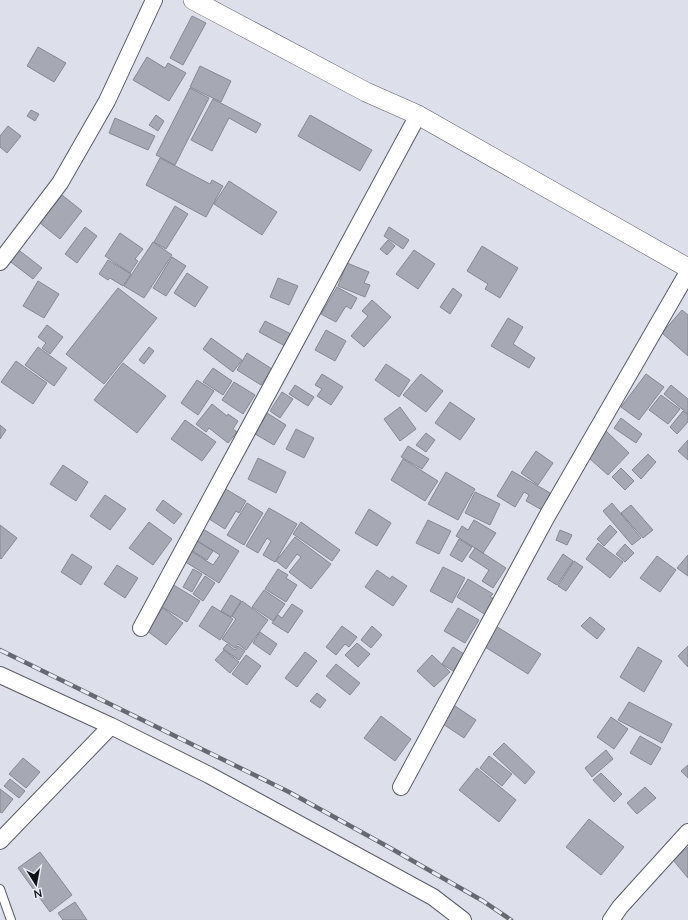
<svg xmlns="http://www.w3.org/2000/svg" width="688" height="920" font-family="Mulish,sans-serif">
<rect width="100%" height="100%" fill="#dde0eb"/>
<!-- building -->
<path fill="#a6a9b3" stroke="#868893" d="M192 16 206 23 183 65 170 58Z
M38 47 66 63 54 82 27 66Z
M147 57 165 68 168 63 186 73 169 101 133 80Z
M200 66 231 81 221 102 190 87Z
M190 88 209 98 175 165 156 155Z
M213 99 261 124 256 133 229 118 212 151 191 140Z
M31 110 39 114 35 121 27 116Z
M156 115 164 121 158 131 149 125Z
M310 115 372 150 360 171 298 136Z
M115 118 155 136 148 150 109 133Z
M8 126 21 136 7 153 0 147V136Z
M160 158 210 184 212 180 223 186 206 217 146 185Z
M229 181 277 212 262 235 214 204Z
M62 195 82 211 60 239 40 223Z
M175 206 188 214 166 249 154 242Z
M85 227 97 236 77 263 65 254Z
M389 227 409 240 403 249 384 236Z
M120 233 143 249 135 259 138 261 130 273 105 256Z
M388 240 395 246 387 255 380 249Z
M153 242 172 255 144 298 124 286Z
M482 246 518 268 500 298 485 289 488 284 467 271Z
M16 248 42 268 33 279 7 259Z
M414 250 435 264 418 289 396 274Z
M172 257 186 266 166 296 153 288Z
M108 260 131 274 123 286 110 278 108 280 99 274Z
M347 263 369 272 364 283 370 285 365 297 338 286Z
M187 273 208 287 195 307 174 293Z
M278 278 298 286 289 305 270 297Z
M38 281 59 294 44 318 23 306Z
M337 287 357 298 351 309 346 306 336 322 321 314Z
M118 288 157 318 104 384 66 354Z
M453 288 462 295 450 314 440 307Z
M372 300 391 317 364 347 351 336 368 316 362 311Z
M682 310 688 315V356L662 333Z
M508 318 523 327 513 344 535 358 529 368 491 346Z
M265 321 291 334 285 346 259 332Z
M47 325 63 337 50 354 42 348 46 343 38 337Z
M326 330 346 341 335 361 315 350Z
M211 338 242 360 233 372 203 349Z
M38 347 67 368 54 386 25 365Z
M149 347 154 351 144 364 139 360Z
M247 353 272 369 261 385 237 370Z
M16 361 47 383 33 404 1 382Z
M123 363 166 396 137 433 94 400Z
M386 364 410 380 399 397 375 380Z
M213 368 232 381 223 395 203 382Z
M322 374 343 387 331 405 317 396 322 389 315 385Z
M421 374 443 391 426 412 403 395Z
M646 374 664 387 639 420 621 407Z
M197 380 214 391 198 415 181 403Z
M234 382 255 395 243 414 222 400Z
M295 385 314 397 308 406 289 394Z
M671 385 688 399V414L664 394Z
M282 392 293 399 280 418 270 411Z
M661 395 680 409 668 424 649 410Z
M450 402 475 419 460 440 435 423Z
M212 404 227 416 228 414 238 421 233 429 237 432 228 443 209 428 206 432 196 424Z
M400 407 416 429 400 441 384 419Z
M683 411 688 415V422L677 434 670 427Z
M267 413 286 425 274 445 255 434Z
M621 418 642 434 636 443 614 428Z
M185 420 216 442 202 461 171 439Z
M0 425 6 430 0 439Z
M296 429 314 438 304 458 286 449Z
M606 431 629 453 608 475 589 458 593 453 589 449Z
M426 433 435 440 426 452 416 445Z
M688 440V460L678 451Z
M408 446 429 459 422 469 401 457Z
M536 451 553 463 538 485 521 473Z
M648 454 656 462 641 479 632 470Z
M258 458 286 472 276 493 248 479Z
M403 459 438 481 425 501 391 480Z
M63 465 88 482 76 501 50 484Z
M621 468 634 481 625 490 612 477Z
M512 471 552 494 542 510 526 501 529 495 524 492 515 507 497 496Z
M446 472 475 489 458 520 428 504Z
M224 488 246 501 239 513 236 511 225 529 206 517Z
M475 492 500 504 490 525 465 513Z
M105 495 126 509 110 530 90 516Z
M163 500 182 514 174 524 156 510Z
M247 503 263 513 244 545 227 535Z
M612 503 641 538 632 545 603 511Z
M631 505 653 530 643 538 621 513Z
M269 508 297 524 275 562 263 555 271 541 267 538 258 553 246 546Z
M369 509 391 523 377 546 355 533Z
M428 520 451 531 439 554 416 543Z
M474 520 496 533 483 553 456 536 462 526 468 530Z
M149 522 172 539 153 565 129 548Z
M301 522 340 550 332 561 293 534Z
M0 525 17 538 1 559 0 558Z
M610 525 617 532 604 546 597 539Z
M203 529 239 551 219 583 184 561 191 551 213 565 220 555 196 540Z
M560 530 572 535 567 545 556 540Z
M295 537 331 564 311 589 289 572 301 557 297 554 286 569 276 561Z
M459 539 472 547 462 562 450 555Z
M197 541 213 551 207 560 191 550Z
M598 543 623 562 610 578 586 559Z
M625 544 634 553 625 562 616 554Z
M475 548 506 568 493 588 482 581 489 570 469 557Z
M72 554 92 567 81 585 61 572Z
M563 554 573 561 557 585 547 579Z
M688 555V576L677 568Z
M657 556 676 570 660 592 640 578Z
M574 561 583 567 566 591 558 586Z
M117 565 138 578 125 598 104 584Z
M443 567 465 578 452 603 430 591Z
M193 569 202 574 192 592 183 587Z
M278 569 288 575 286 578 297 585 286 602 265 589Z
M377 570 390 579 392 576 407 586 393 606 365 587Z
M205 576 215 583 203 601 193 594Z
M468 579 493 594 490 597 496 600 486 615 457 597Z
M172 584 200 601 187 622 159 605Z
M264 590 285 604 273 621 252 607Z
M231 595 241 601 231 617 221 611Z
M242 601 268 620 246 650 238 644 235 648 222 639 236 619 232 616Z
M292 604 303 611 288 633 272 623 278 615 282 618Z
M212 606 233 619 220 640 199 626Z
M163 608 183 623 166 645 146 630Z
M458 608 479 620 465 643 444 631Z
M590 617 605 629 597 639 581 626Z
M494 625 541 654 528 674 482 645Z
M342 626 357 637 349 647 345 644 336 655 326 647Z
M372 626 382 635 371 648 361 640Z
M260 632 277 644 270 655 253 643Z
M357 643 370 654 358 667 345 655Z
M227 644 235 650 238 646 245 651 239 660 223 649Z
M688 646V667L678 656Z
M453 647 464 654 453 671 442 664Z
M638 647 662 661 644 692 620 677Z
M224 650 239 662 230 673 215 660Z
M305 652 317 661 297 687 285 678Z
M246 655 261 666 247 685 232 674Z
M432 655 450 672 434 687 417 671Z
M336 664 360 683 350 695 326 676Z
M317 693 326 700 320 708 310 701Z
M629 702 672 724 662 743 618 720Z
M452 704 476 720 464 738 440 722Z
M381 716 411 739 395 761 364 738Z
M611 717 628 729 614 749 597 737Z
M640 736 661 748 651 765 630 753Z
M504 743 535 772 525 784 493 754Z
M606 750 613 759 592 777 585 768Z
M489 756 512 774 502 786 480 768Z
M23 758 40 772 26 788 9 774Z
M688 765V778L681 771Z
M477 768 516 800 499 822 459 790Z
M601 773 622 794 614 802 593 780Z
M10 779 25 791 19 798 4 786Z
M645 787 656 798 637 814 627 803Z
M0 789 13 799 2 813 0 812Z
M589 819 624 847 601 875 566 847Z
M688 847V878L673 860Z
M40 852 72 895 50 912 18 868Z
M75 902 87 920H63L58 913Z"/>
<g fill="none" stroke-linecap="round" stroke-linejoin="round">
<!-- service casing -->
<g stroke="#5b5d67" stroke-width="10">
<path id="service" d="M0 889 11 920"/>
</g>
<!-- minor casing -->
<g stroke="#5b5d67" stroke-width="18">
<path id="minor" d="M0 262 60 183 107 101 154 0
M141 628 418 115
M0 675 111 726 209 775 433 897 463 920
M401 787 546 518 688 272
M0 841 111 726
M611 920 620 907 688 832"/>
</g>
<!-- tertiary casing -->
<g stroke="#5b5d67" stroke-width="20">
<path id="tertiary" d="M193 0 366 92 418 115 688 268"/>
</g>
<!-- service -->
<use href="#service" stroke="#fff" stroke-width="8"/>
<!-- minor -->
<use href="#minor" stroke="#fff" stroke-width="16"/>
<!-- tertiary -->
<use href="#tertiary" stroke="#fff" stroke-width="19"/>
<!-- rail casing -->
<g stroke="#686970" stroke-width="4.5">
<path id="rail" d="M0 650 289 792 392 849 483 901 511 920"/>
</g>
<!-- rail -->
<use href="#rail" stroke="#eaedf8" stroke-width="3" stroke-dasharray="9" stroke-linecap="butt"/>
</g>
<!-- north arrow -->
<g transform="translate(36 884) rotate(169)" stroke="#eaedf8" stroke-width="3" paint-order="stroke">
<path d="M0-3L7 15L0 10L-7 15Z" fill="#121317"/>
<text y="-6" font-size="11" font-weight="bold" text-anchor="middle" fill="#121317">N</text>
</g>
</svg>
